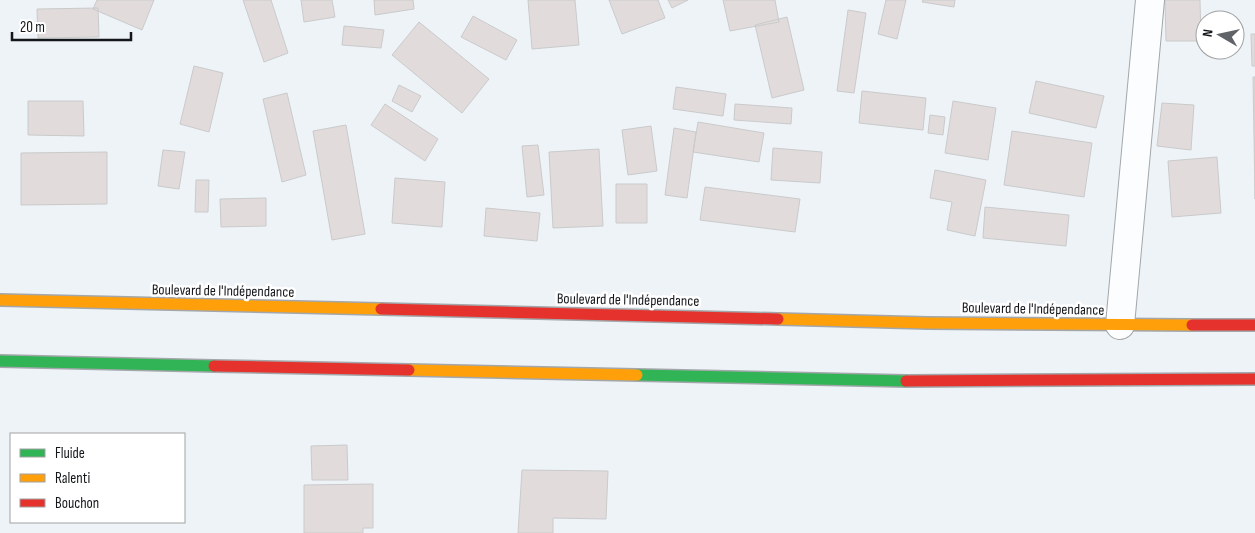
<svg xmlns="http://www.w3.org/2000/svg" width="1255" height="533" font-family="'Sofia Sans Condensed',sans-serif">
<rect width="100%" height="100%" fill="#eef3f8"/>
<!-- building -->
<path fill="#e1dcdb" stroke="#cacacb" d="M97 0H154L142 30 93 9Z
M243 0H271L288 53 264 62Z
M301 0H332L335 17 304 22Z
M374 0H413L414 9 375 15Z
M528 0H575L579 45 532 49Z
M609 0H658L665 18 622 34Z
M668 0H688L672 8Z
M723 0H775L779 22 730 31Z
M886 0H906L897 39 878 34Z
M923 0H955L954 7 922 2Z
M1165 0H1200L1201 41H1166Z
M98 8 99 37 38 38 37 9Z
M848 10 866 13 854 93 837 91Z
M473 16 517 40 506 60 461 37Z
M787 17 804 90 772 98 755 25Z
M419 22 489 79 462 113 392 55Z
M344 26 384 30 381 48 342 45Z
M1251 34H1255V66H1252Z
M194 66 223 73 209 132 180 124Z
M1253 77H1255V199Z
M1036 81 1104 96 1096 128 1029 113Z
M399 85 421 96 412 112 392 101Z
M676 87 726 94 723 116 673 109Z
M862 91 926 98 923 130 859 123Z
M287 93 306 175 282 182 263 99Z
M28 101H83L84 136 28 135Z
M953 101 996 108 988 160 945 153Z
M1162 103 1194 105 1191 150 1157 146Z
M385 104 438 139 425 161 371 125Z
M735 104 792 108 791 124 734 120Z
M930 115 945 117 943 135 928 133Z
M698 122 764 133 759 162 693 152Z
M346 125 365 234 332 240 313 131Z
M651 126 657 171 628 175 622 130Z
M674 128 696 132 687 198 665 195Z
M1012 131 1092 143 1084 197 1004 185Z
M538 145 544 195 527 197 522 146Z
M773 148 822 152 820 183 771 180Z
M599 149 603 226 553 228 549 152Z
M163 150 185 152 179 189 158 186Z
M107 152V204L21 205V153Z
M1217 157 1221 213 1172 217 1168 161Z
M935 170 986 180 975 236 947 230 952 202 930 198Z
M395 178 445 182 442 227 392 223Z
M196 180H209L208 212H195Z
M616 184H647V223H616Z
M705 187 800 199 795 232 700 220Z
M266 198V226L221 227 220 199Z
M985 207 1069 215 1066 246 983 238Z
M486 208 540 213 537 241 484 236Z
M347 445 348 480H312L311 446Z
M522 470 608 471 606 519 553 518V533H518Z
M373 484V528H363V533H304V485Z"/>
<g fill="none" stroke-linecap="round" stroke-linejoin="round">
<!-- street casing -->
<g stroke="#a3a7aa" stroke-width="30">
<path id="street" d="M1120 325 1150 0"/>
</g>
<!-- fast casing -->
<g stroke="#a3a7aa" stroke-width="14">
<path id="fast" d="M0 361 214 366
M637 375 906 381"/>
</g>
<!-- slow casing -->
<g stroke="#a3a7aa" stroke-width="14">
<path id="slow" d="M0 300 381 309
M778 319 928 323 1192 325
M409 370 637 375"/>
</g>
<!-- jam casing -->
<g stroke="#a3a7aa" stroke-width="14">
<path id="jam" d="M381 309 778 319
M1192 325H1255
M214 366 409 370
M906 381 1255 379"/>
</g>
<!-- street -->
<use href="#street" stroke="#fcfdfe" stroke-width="28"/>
<!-- fast -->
<use href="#fast" stroke="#30b455" stroke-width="11"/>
<!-- slow -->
<use href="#slow" stroke="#ff9f0a" stroke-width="11"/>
<!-- jam -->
<use href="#jam" stroke="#e5322d" stroke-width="11"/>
</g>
<g text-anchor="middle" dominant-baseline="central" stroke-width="5" stroke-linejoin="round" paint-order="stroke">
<!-- street labels -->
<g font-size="15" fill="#14171a" stroke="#fff">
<text transform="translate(223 291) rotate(1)">Boulevard de l'Indépendance</text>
<text transform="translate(628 300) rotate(1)">Boulevard de l'Indépendance</text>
<text transform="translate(1033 309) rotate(1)">Boulevard de l'Indépendance</text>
</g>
</g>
<!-- legend -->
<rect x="10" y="433" width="175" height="90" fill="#ffffff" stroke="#a1a2a3"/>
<rect x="20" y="449" width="25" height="8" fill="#30b455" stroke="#a1a2a3"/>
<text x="55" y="458" font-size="15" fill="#14171a">Fluide</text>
<rect x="20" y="474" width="25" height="8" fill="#ff9f0a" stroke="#a1a2a3"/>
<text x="55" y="483" font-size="15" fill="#14171a">Ralenti</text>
<rect x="20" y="499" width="25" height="8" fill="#e5322d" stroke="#a1a2a3"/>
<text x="55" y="508" font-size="15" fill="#14171a">Bouchon</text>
<!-- north arrow -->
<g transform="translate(1220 35) rotate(279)"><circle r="24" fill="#ffffff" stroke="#a1a2a3"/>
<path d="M0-4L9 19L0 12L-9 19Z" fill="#606468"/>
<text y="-8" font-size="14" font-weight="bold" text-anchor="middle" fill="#14171a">N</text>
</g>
<!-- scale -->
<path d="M12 32v8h119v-8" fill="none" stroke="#14171a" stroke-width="2.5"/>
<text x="20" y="32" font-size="15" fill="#14171a" stroke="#ffffff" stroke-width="4" paint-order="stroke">20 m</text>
</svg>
